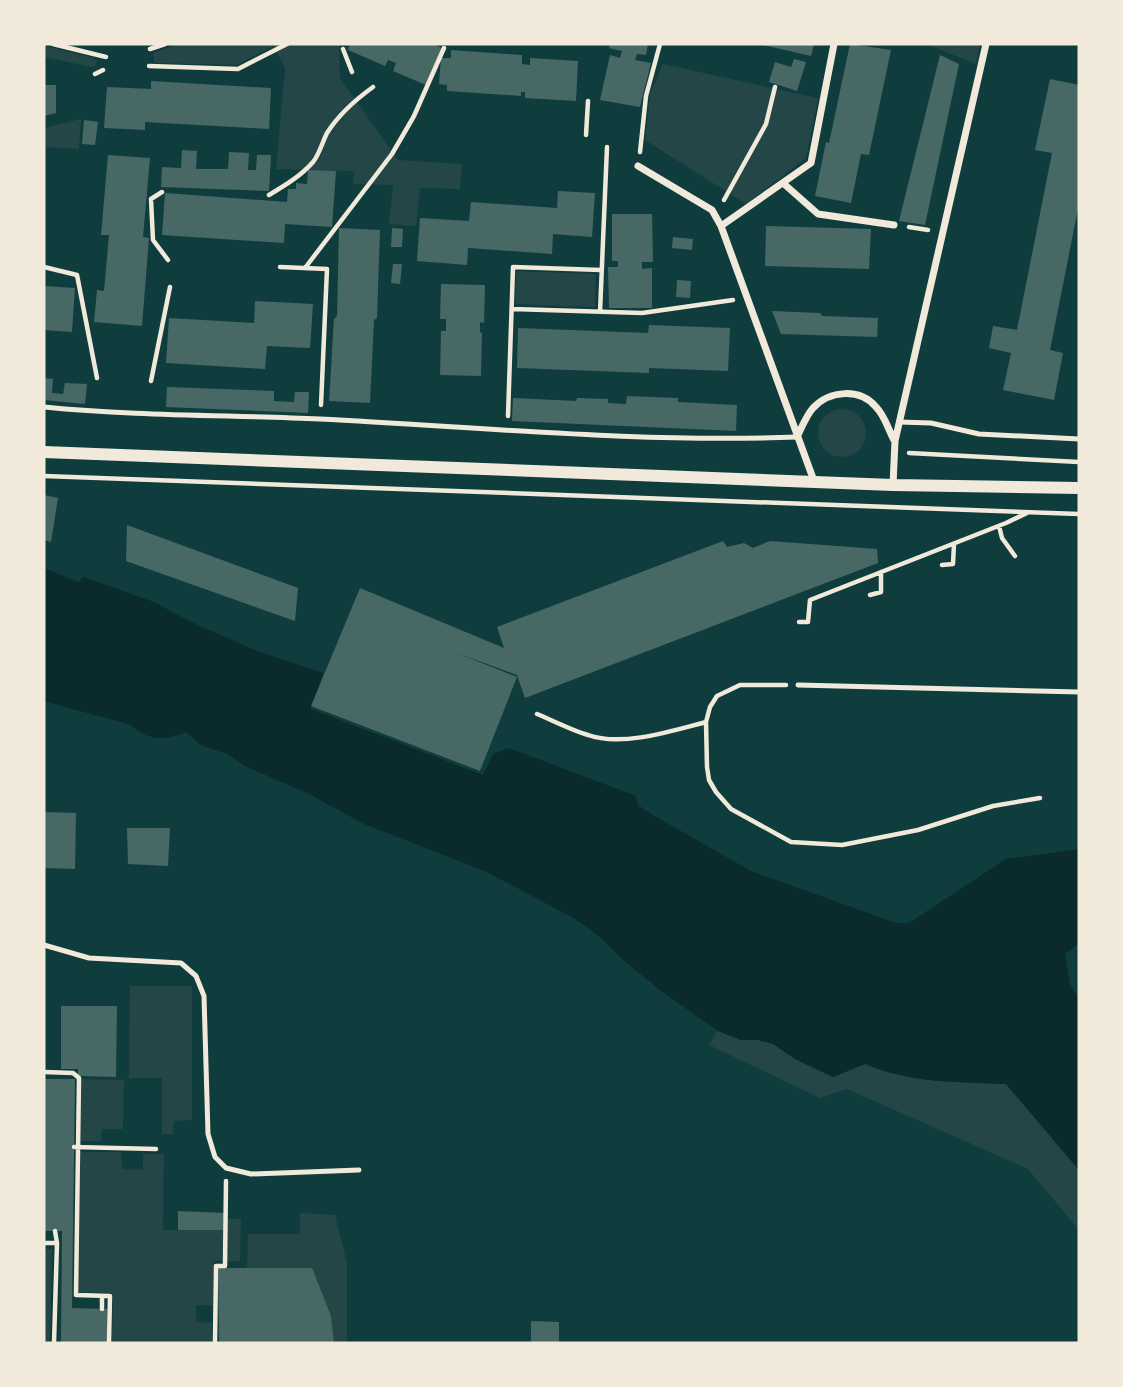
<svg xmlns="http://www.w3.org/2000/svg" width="1123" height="1387" font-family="'Source Serif 4',serif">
<rect width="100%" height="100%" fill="#0f3d3e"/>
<!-- green -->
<path fill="#244646" d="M179 44H339L340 78 398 160 462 164 460 189 420 188 416 226 389 224 393 185 353 184 354 171 276 169 285 68 274 46 236 65 154 63 153 53Z
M926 44H980L976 64Z
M44 46 94 58 97 61 96 65 92 67 44 57Z
M663 64 818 98 806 158 746 204 645 140 650 94Z
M81 119 79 149 44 147V128Z
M516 271 596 274 595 307 515 304Z
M818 433a24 24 0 1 1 48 0a24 24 0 1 1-48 0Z
M130 986H192V1120L174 1121 173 1134H162V1078H129Z
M717 1031 741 1040H758L774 1044 795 1059 833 1077 865 1064C909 1083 959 1082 1006 1084L1079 1170V1230L1028 1169 847 1089 820 1098 709 1045Z
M81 1079 124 1080 123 1129H102L101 1141H80Z
M80 1152H121L122 1169 143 1170V1154H164L163 1230H224V1219H241L240 1261H213V1305H196V1322L212 1323V1343H112L113 1293 78 1292Z
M300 1213 335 1215 347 1263V1343H334L330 1316 312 1269 247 1268 248 1234H300Z
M44 1249H52L50 1343H44Z"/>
<!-- water -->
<path fill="#0a2a2b" d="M44 568 78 582 84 577 154 602 189 621 257 651 323 673 311 709 483 775 493 754 509 748 636 796 638 805 651 814 751 871 896 923H909L1006 859 1079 849V943L1065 954 1070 985 1079 998V1170L1006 1084C959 1082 909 1083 865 1064L833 1077 795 1059 773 1044 758 1040H741L718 1031 664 993 622 959 599 936 575 919 523 891 482 870 364 824 307 793 245 766 227 754 201 745 186 732C165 741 148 741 131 725L44 701Z"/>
<!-- building -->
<path fill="#486865" d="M350 44H432L442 48 426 85 393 71 396 63 388 60 385 66 348 50Z
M610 44H648L646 55 637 54 635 60 651 63 640 107 600 100 610 55 620 58 622 51 609 48Z
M759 44H814L811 56Z
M850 44 891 50 869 155 861 154 851 203 815 196 826 142 829 143Z
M451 50 522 55V64L530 65V58L578 61 576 101 525 98V92H521V96L447 91V85L439 84 441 58H451Z
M940 55 959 64 925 225 899 221Z
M794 59 806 62 797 91 769 82 775 62 791 67Z
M1050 79 1079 85V204L1050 350 1063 353 1054 400 1003 390 1011 353 989 348 993 326 1017 330 1052 153 1035 150Z
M151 81 271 88 269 129 145 122V130L104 128 107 87 151 89Z
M44 85H56V113L44 116Z
M84 120 98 122 95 145 82 144Z
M182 150 197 151 196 169H228L229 152 249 153 248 170H256L257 155H271L269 191 161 187 162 167 181 168Z
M108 155 150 158 143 237 149 238 142 326 94 322 97 290 104 291 109 235H101Z
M308 170 336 171 332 227 285 224 284 243 162 235 165 193 287 202 288 189H296V183L307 184Z
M558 191 595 193 592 237 553 234 552 254 468 248 467 265 417 261 420 218 469 221 471 202 557 208Z
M612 214H652L653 262H642V269L652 268V308H609L608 267H618V261H612Z
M766 226 871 229 869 269 765 266Z
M339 228 380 230 377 318 374 320 370 403 329 401 334 319 337 316Z
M392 228 403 229 402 247H391Z
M673 237 693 239 692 250 672 248Z
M393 264H402L400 284 391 283Z
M677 280 691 281 690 298 676 297Z
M441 284 485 285 484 323 480 322V333L482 332 481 376 440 375 441 331H446V319H440Z
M44 286 75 288 72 332 44 330Z
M255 301 313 304 310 348 267 346 265 369 166 363 169 318 254 323Z
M772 311 820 313 822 316 878 318 877 337 781 334Z
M649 325 730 328 728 371 649 368V373L517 368 518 328 648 333Z
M44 378 53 379 52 393 63 394 65 383 87 384 85 404 44 400Z
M167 387 274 391V401L294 402 295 392H309L308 413 166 407Z
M627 396 678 398V402L737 405 736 431 512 421 513 398 576 401 577 398 608 399V403L626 404Z
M44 495 58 498 51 542 44 540Z
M127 525 298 588 295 621 126 561Z
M723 541 727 547 744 543 753 548 770 541 877 549 878 563 525 698 517 675 457 653 517 677 480 771 311 706 360 588 504 648 497 627Z
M44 812 76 813 75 869 44 868Z
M127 828H170L168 866 128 864Z
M61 1006H117L116 1077 78 1076V1069H61Z
M44 1079H75L72 1308 107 1309V1343H61L62 1231H44Z
M178 1211 224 1213V1230H178Z
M218 1268H312L331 1316 334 1343H219Z
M531 1321 559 1322V1343H531Z"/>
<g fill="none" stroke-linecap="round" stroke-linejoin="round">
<!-- path -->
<path stroke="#f1e9da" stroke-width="4.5" d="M53 44 106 57
M150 49 165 44
M343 49 352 72
M149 66 238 69 287 44
M95 74 103 70
M586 135 588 101
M640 152 646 96 660 44
M162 192 151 199 153 240 168 260
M269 195C284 186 301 176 313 162 319 155 322 143 327 133 339 114 355 100 373 87
M724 200 766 124 775 87
M909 227 928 230
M44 267 77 275 97 378
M280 267 327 269 321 405
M305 268 392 154 414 116 444 48
M512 309 642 313 733 300
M600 312 607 147
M151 381 170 287
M508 416 513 267 601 270
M909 453 1079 462
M44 476 1079 514
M999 526 1002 538 1015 556
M942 565 953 564 954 544
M870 595 881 592V572
M799 622H808L810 600 1006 523 1027 513
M786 685H740L717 696 710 707 706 722 707 767 709 780 716 792 731 809 791 842 842 845 918 830 993 806 1040 798
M537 714C554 721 571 730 588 735 622 747 672 731 706 722
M44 1072 73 1073 79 1078 76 1295 110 1296 109 1343
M74 1147 156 1149
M55 1231 57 1243
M44 1243H57L54 1343
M102 1296V1309
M215 1343 216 1266H225L226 1181"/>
<!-- service -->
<path stroke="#f1e9da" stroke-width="5" d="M44 407C135 416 228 415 320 419 479 427 638 443 797 437
M899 422 931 423 979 434 1079 439
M798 685 1079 692
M44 945 89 958 181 963 196 976 204 996 208 1134 215 1157 226 1168 251 1174 359 1170"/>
<!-- minor -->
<path stroke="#f1e9da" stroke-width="7" d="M638 166 712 210 721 226 814 481
M783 183 818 214 894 225
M721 226 811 163 834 44
M797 437C802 427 806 416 813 408 830 390 860 388 876 407 885 416 888 429 894 440
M893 485 895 441 986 44"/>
<!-- tertiary -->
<path stroke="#f1e9da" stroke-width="12" d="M44 452 893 485 1079 488"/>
</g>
<!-- border -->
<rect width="1123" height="1387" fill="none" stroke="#f1e9da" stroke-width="91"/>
</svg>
